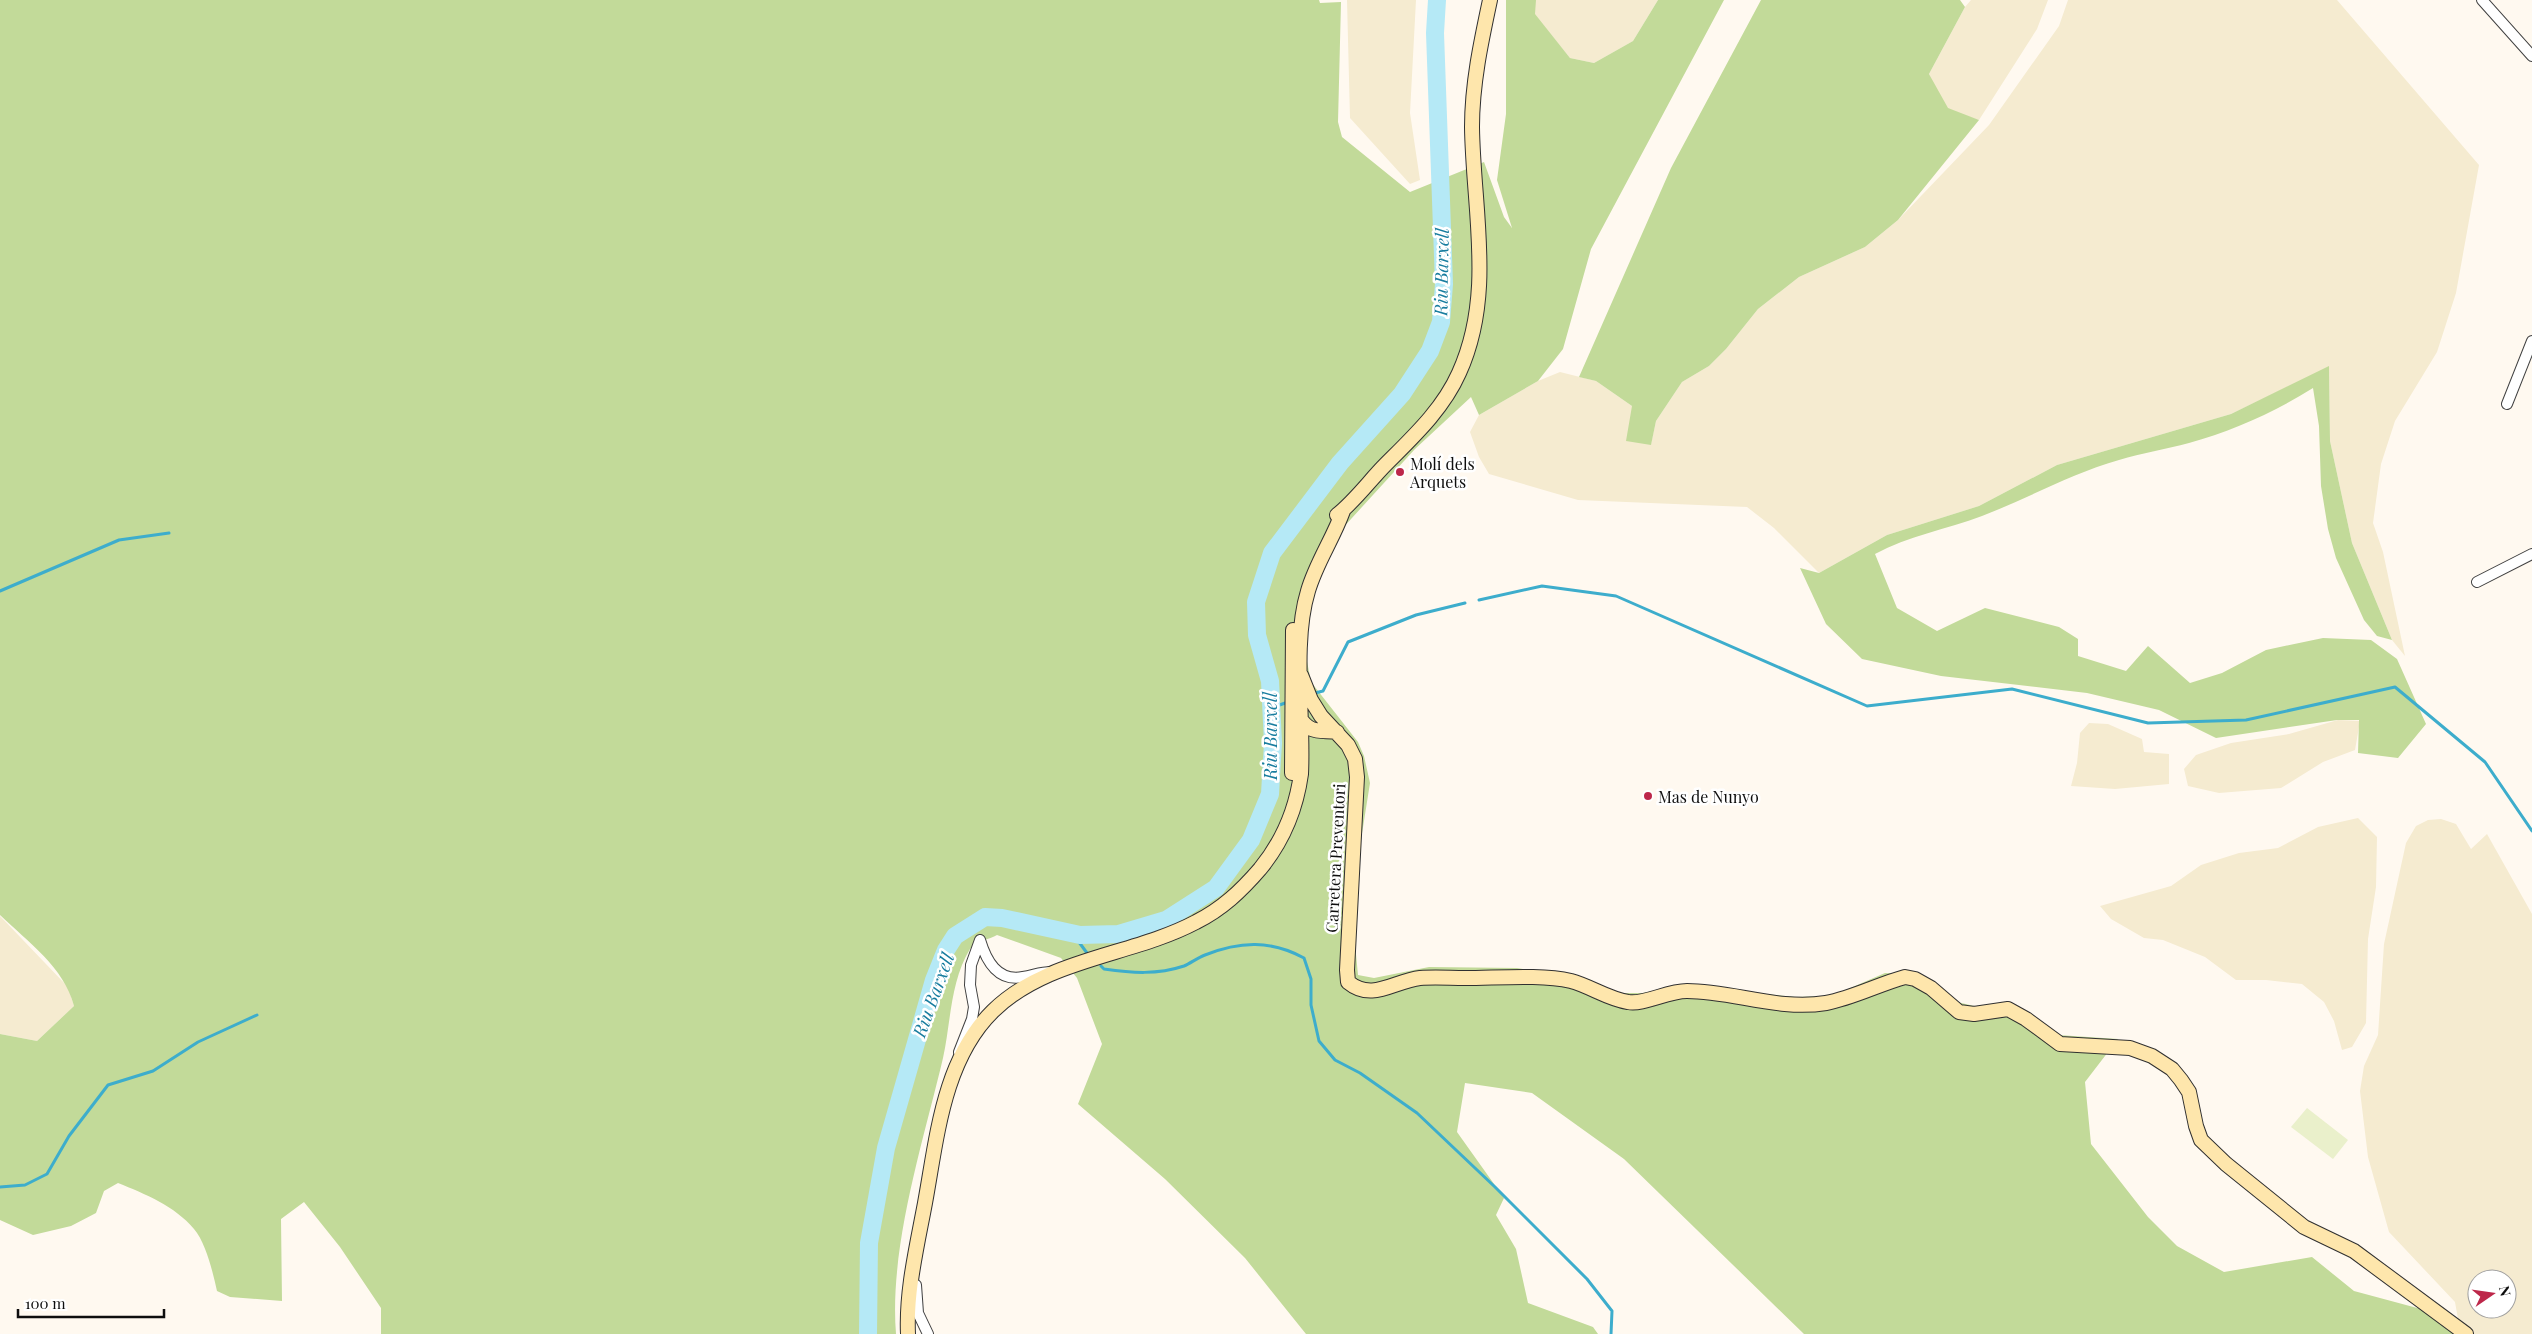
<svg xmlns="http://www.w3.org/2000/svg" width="2532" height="1334" font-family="'Playfair Display',serif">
<rect width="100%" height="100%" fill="#fff9f0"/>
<!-- farmland -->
<path fill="#f5ebd0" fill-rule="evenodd" d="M1347 0H1416L1410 113 1420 180 1410 184 1350 118Z
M1535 0H1658L1633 41 1594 63 1570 58 1534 14Z
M1971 0H2048L2037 29 1979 120 1946 110 1929 74 1965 7Z
M2068 0H2337L2479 165 2456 293 2437 352 2395 421 2381 464 2373 523 2383 552 2405 656 2392 640 2352 543 2330 441 2329 367 2231 414 2057 465 1979 506 1887 535 1819 573 1774 528 1747 507 1578 500 1489 474 1479 457 1470 432 1479 415 1538 381 1560 372 1596 381 1632 406 1651 444 1656 421 1682 382 1709 366 1726 349 1758 309 1799 277 1865 247 1898 220 1989 125 2059 26Z
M2338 720 2360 721 2355 750 2323 762 2281 788 2219 793 2188 786 2184 769 2196 755 2231 743 2289 734Z
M2089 723 2108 724 2142 739 2144 752 2169 754V784L2115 789 2071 786 2077 763 2080 733Z
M2358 818 2377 837 2376 887 2368 939 2366 1023 2352 1047 2342 1050 2334 1021 2324 1002 2302 984 2266 980H2236L2205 957 2163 940 2144 938 2111 919 2100 906 2171 886 2201 865 2239 853 2278 848 2318 827Z
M2441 819 2456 824 2471 849 2487 834 2532 914V1334H2455L2458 1319 2455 1302 2389 1232 2368 1157 2360 1091 2364 1066 2378 1035 2384 944 2406 843 2416 826 2428 820ZM2477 1279H2507V1309H2477Z
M0 916 68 987 74 1006 37 1041 0 1034Z"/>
<!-- forest -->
<path fill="#c2da99" d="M0 0H1319L1320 3 1341 2 1338 122 1342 137 1410 192 1484 162 1504 217 1512 228 1497 180 1506 114V0H1536L1535 14 1570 58 1594 63 1633 41 1658 0H1724L1591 249 1563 349 1538 381 1479 415 1471 397 1415 449 1330 542 1309 594 1305 651 1311 682 1358 742 1364 756 1370 783 1357 865 1355 944 1358 975 1374 978 1429 967 1517 968 1589 979 1614 993H1643L1682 985 1795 997 1832 996 1885 973 1910 974 1927 977 1957 1002 1987 1009 2029 1013 2058 1035 2118 1039 2085 1082 2091 1144 2148 1217 2177 1246 2224 1272 2312 1257 2354 1291 2458 1319 2472 1334H1804L1624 1159 1532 1093 1465 1083 1457 1132 1504 1198 1496 1215 1516 1249 1528 1303 1593 1327 1598 1334H1306L1245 1258 1165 1179 1078 1104 1102 1044 1077 978 1061 958 997 935C990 939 975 942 970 949 950 982 951 1022 943 1058 923 1143 889 1247 896 1334H381V1308L340 1247 304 1202 281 1219 282 1301 230 1297 217 1291C213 1273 206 1243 194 1229 175 1206 145 1194 118 1183L104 1191 96 1213 71 1226 33 1235 0 1220V1034L37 1041 74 1006C64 967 28 942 0 915Z
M1761 0H1960L1965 7 1929 74 1948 108 1979 120 1898 220 1865 247 1799 277 1758 309 1726 349 1709 366 1682 382 1656 421 1651 445 1626 441 1632 406 1596 381 1579 377 1671 168Z
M2329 366 2330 441 2352 543 2392 640 2377 636 2364 620 2336 558 2328 529 2321 486 2319 426 2313 388C2275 412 2232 431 2189 443 2166 449 2142 453 2119 460 2070 474 2029 498 1982 516 1947 529 1908 536 1875 554L1897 608 1937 631 1985 608 2059 627 2078 639V656L2126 671 2148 646 2190 683 2222 673 2266 650 2323 638 2371 640 2397 659 2426 724 2398 758 2358 753 2359 720H2337L2216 738 2159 710 2087 693 1941 676 1862 659 1826 624 1800 568 1819 573 1887 535 1979 506 2057 465 2231 414Z"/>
<!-- pitch -->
<path fill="#eaf0cb" d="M2307 1108 2348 1140 2333 1159 2291 1127Z"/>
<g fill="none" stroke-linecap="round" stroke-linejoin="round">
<!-- stream -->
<path stroke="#3dadcc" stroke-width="3" d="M0 591 119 540 169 533
M1479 600 1542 586 1616 596 1867 706 2012 689 2148 723 2246 720 2395 687 2485 762 2532 831
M1315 693 1323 691 1348 642 1416 615 1465 603
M1271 708 1288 702
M1073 934 1087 953
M1101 966 1104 969C1132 973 1157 975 1184 966 1191 963 1197 958 1205 955 1240 941 1271 940 1304 958L1311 979V1005L1319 1041 1335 1060 1360 1073 1417 1113 1495 1187 1587 1279 1612 1311 1611 1334
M0 1187 25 1185 47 1174 69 1136 108 1085 153 1071 198 1042 257 1015"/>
<!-- river -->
<path stroke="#b5e9f6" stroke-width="18" d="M868 1334 869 1243 886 1148 934 980 946 950 955 936 985 917 1002 918 1080 935 1119 934 1166 920 1216 888 1251 840 1270 794 1273 743 1270 681 1257 635 1256 602 1272 553 1340 463 1402 394 1430 351 1441 322 1444 284 1435 33 1437 0"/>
<!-- street casing -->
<g stroke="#414141" stroke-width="12">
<path id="street" d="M2482 0 2532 56
M2507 404 2532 341
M2477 582 2532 554
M980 940C986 960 997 982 1023 977 1035 975 1042 971 1054 972
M959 1052 972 1019 974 1007 970 985 971 965 980 940
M916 1285 918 1313 928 1334"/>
</g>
<!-- secondary casing -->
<g stroke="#303030" stroke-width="16">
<path id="secondary" d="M1337 515C1355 501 1370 480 1386 464 1414 436 1443 409 1459 373 1495 294 1473 210 1472 127 1472 84 1481 42 1490 0
M1301 675 1311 700 1321 716 1348 745 1355 759 1357 777 1347 970 1348 982C1372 1002 1394 981 1420 978 1435 977 1450 978 1465 978 1497 978 1541 974 1571 981 1590 986 1608 999 1628 1002 1644 1005 1667 991 1687 991 1733 991 1779 1011 1826 1003 1853 998 1879 984 1905 977L1915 979 1931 988 1959 1012 1974 1014 2008 1009 2026 1019 2060 1044 2130 1048 2152 1056 2172 1069 2181 1080 2189 1092 2196 1126 2201 1140 2226 1164 2304 1227 2354 1251 2466 1334
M1299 717C1311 734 1317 730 1337 732
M1292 773 1293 630
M908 1334C906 1291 917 1246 925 1203 937 1138 943 1060 993 1011 1047 958 1132 956 1196 922 1222 909 1241 891 1260 869 1283 841 1296 810 1301 774 1304 718 1292 643 1308 591 1316 563 1333 539 1343 511"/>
</g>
<!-- street -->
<use href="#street" stroke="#fff" stroke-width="10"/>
<!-- secondary -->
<use href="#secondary" stroke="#fee6ac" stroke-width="14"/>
</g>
<!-- markers -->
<g fill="#bd274a" stroke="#fff" stroke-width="2">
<circle cx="1400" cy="472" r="5"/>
<circle cx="1648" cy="796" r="5"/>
</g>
<g text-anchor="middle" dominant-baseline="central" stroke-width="5" stroke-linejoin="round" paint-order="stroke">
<!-- poi labels -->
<g font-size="16" fill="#0e0e0e" stroke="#fff" text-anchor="start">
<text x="1410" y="463">Molí dels<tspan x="1410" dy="18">Arquets</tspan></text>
<text x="1658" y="796">Mas de Nunyo</text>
</g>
<!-- street labels -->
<g font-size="16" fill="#0e0e0e" stroke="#fff">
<text transform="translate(1335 858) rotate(-87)">Carretera Preventori</text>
</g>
<!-- water labels -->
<g font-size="18" font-style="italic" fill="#187d9f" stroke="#fff">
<text transform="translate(1441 272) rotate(-89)">Riu Barxell</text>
<text transform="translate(1270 736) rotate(-90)">Riu Barxell</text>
<text transform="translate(933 995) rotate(-70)">Riu Barxell</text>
</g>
</g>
<!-- north arrow -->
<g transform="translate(2492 1294) rotate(77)"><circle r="24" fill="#ffffff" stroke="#9f9f9f"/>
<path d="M0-4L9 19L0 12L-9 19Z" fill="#bd274a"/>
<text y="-8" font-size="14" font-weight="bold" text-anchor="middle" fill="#0e0e0e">N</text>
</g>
<!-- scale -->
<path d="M18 1309v8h146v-8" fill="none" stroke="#0e0e0e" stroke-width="2.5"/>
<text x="25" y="1309" font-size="15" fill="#0e0e0e" stroke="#ffffff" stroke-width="4" paint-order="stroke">100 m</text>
</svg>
